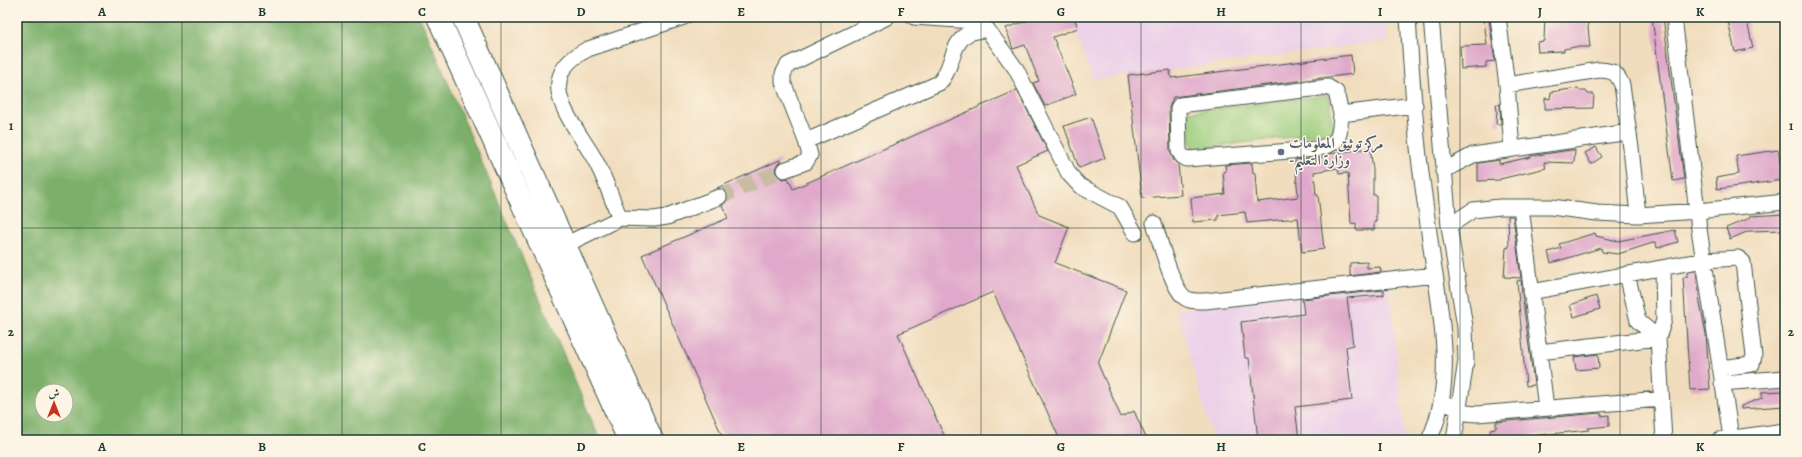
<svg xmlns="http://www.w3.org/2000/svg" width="1802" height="457" font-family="Alegreya,Amiri,serif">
<rect width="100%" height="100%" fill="#fcf5e5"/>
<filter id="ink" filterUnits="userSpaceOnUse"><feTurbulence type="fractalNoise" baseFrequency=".025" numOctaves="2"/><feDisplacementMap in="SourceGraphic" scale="8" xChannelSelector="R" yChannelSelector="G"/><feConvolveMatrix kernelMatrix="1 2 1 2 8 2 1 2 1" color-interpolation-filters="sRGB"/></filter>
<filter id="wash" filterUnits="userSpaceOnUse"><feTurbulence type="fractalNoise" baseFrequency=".012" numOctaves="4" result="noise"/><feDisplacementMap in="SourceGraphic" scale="16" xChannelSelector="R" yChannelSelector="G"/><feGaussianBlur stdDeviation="0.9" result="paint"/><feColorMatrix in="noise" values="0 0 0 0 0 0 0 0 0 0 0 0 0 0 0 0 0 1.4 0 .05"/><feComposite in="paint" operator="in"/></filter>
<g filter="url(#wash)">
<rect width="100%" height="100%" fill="#f1ddbd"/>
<!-- built -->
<path fill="#ecd1e9" d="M1070 17H1385L1388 41 1093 80Z
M1389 281 1405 440H1213L1177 310Z"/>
<!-- green -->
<path fill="#9bcc7b" stroke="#5d8458" d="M1329 95 1333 132 1192 149 1187 112Z"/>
<!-- forest -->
<path fill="#7cb06b" stroke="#4e7650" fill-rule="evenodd" d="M17 17H420L600 440H17ZM42 391H66V415H42Z"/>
<g id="blocks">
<!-- building -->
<path fill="#e0a9cb" d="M1038 17H1074L1078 28 1053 37 1076 94 1045 106 1033 83 1039 81 1025 45 1013 49 1006 28Z
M1545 17H1587L1590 47H1575L1564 49V51L1538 52 1537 42 1544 41Z
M1652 17H1663L1684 179 1673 181Z
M1727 17H1746L1753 48 1735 52Z
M1489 19 1495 61 1486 62V67L1461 69 1460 46 1487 45 1484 20Z
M1351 55 1353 74 1173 97 1169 108 1170 151 1174 161 1178 164 1181 195 1142 198 1128 75 1170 70 1171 78Z
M1578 88 1580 91H1586L1588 94H1594L1593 108 1545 109V98L1550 99 1551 92Z
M1017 90 1048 151 1016 165 1039 215 1069 227 1055 263 1126 290 1098 364 1121 417 1134 411 1147 440H1060L993 292 898 334 946 440H724L642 255 728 218 722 205 726 202 727 194 724 190 717 188 780 160V162L775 168 776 173 782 179 788 178 793 189Z
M1496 104 1500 105 1501 124H1496L1497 111Z
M1091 117 1105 158 1079 168 1064 126Z
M1596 147 1602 157 1591 164 1585 153Z
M1370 148 1373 169V195H1376V222H1374V230H1356V223L1351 224 1348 173 1339 174 1338 168 1314 172 1316 195H1318L1324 249 1302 252 1298 218 1247 223 1245 212 1218 215V220L1193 222 1191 198 1225 194 1223 172 1226 171 1225 165 1252 163 1253 173H1255L1257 202 1298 197 1295 160 1321 158 1330 154Z
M1571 150H1575L1574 163 1544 162 1546 168 1500 179V180L1478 181V163L1499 160V164L1531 157 1530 156Z
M1778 150 1783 180 1717 189 1716 178 1739 174 1736 156Z
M1785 214V230L1749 231 1730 239 1726 228 1750 218V216Z
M1508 216H1513L1521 278 1504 277 1506 248 1509 247Z
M1675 230 1678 242 1657 248 1656 242 1618 254 1602 252 1601 248 1551 263 1548 252 1561 248 1559 244 1595 233 1596 236 1618 241Z
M1367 262V268L1380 267 1381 272 1350 276V263Z
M1696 271 1700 303 1706 334 1710 389 1690 390 1683 277H1687V272Z
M1521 280 1522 293 1534 385 1526 386 1517 281Z
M1384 290V295L1347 298 1353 345 1346 347 1352 400 1295 407 1299 440H1258L1249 358H1245L1241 322 1304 314 1302 299Z
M1596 296 1600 309 1574 317 1570 305Z
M1598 354 1599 368 1576 370 1574 357Z
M1784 391 1785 406 1741 409V406L1762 398V392Z
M1601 413V416L1609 415V426L1588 428 1589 430 1491 440 1490 429 1496 428V422Z"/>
</g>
</g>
<g filter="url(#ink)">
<use href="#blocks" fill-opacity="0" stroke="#3e5549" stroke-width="1"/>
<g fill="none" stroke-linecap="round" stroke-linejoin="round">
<!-- minor-tunnel -->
<path stroke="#c7bda2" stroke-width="15" stroke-dasharray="15 8" stroke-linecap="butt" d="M719 197 784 170"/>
<!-- minor casing -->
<g stroke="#3e5549" stroke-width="17">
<path id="minor" d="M914 17 973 21 987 29
M1408 17C1411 66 1414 116 1420 165 1424 195 1428 225 1432 255 1441 315 1456 383 1429 440
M1431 17 1449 226 1465 327 1466 361 1454 440
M1498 17 1507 85 1512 149
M1674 17 1699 229 1731 437
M1507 85 1599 70C1613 71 1616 71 1622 85L1631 148 1638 215
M1341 114 1336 92 1328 87 1180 105 1178 108 1179 151 1182 156 1187 159 1316 149C1342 143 1339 137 1341 114L1415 105
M806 141 783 82V74L788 65 887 17
M784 170 806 162 810 155 806 141 939 83C953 70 950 43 969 33 974 31 982 30 987 29L1016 69 1069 174 1080 186 1120 207 1135 233
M1443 171 1473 155 1629 132
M1521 207 1546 408
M620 218 654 219 667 217 719 197
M1154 223C1160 240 1171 286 1184 297 1190 302 1198 301 1205 301L1435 275
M1449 226 1473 210 1500 207H1551L1597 213 1638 215 1698 211 1785 202
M565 245 620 218C611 198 605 177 594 158 572 120 530 78 588 49L684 17
M1663 268 1664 320 1658 338 1664 440
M1627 274 1638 321 1658 338
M1531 292 1704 260 1738 258 1743 262 1754 356 1752 364 1720 368
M1539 352 1658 338
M1722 383 1785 378
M1450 405 1466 413 1477 414 1661 399
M1719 440 1785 431"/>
</g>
<!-- highway casing -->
<g stroke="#3e5549" stroke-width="24">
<path id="highway" d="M438 17 629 440
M463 17 652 440"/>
</g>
<!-- minor -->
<use href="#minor" stroke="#fff" stroke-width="15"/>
<!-- highway -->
<use href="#highway" stroke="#fff" stroke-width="22"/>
</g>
</g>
<!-- grid -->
<path fill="none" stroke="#1f3d34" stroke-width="1" stroke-opacity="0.55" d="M182 17V440M342 17V440M501 17V440M661 17V440M821 17V440M981 17V440M1141 17V440M1301 17V440M1460 17V440M1620 17V440M17 228H1785"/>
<!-- markers -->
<circle fill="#5c6f8a" stroke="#fcf5e5" stroke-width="1.5" cx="1281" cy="152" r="4"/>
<g text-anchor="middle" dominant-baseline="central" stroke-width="3" stroke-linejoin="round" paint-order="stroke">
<!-- service labels -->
<g font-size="15" font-weight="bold" fill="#4e5e75" stroke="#fcf5e5" text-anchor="start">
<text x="1289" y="143">مركز توثيق المعلومات<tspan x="1289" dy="17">-وزارة التعليم</tspan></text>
</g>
</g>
<!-- margin -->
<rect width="1802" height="457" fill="none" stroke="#fcf5e5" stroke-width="44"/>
<!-- north arrow -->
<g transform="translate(54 403)"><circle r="19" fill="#fcf5e5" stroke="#a4ab9e"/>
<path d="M0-3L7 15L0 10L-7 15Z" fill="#c8321e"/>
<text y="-6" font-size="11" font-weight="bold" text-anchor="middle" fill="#1f3d34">ش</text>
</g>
<rect x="22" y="22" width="1758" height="413" fill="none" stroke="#1f3d34" stroke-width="1.5"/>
<g font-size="13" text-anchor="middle" font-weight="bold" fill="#1f3d34">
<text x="102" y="16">A</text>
<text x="262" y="16">B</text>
<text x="422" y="16">C</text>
<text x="581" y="16">D</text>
<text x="741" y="16">E</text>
<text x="901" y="16">F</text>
<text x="1061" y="16">G</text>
<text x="1221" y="16">H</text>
<text x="1380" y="16">I</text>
<text x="1540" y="16">J</text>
<text x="1700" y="16">K</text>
<text x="11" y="130">1</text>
<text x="1791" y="130">1</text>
<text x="11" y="336">2</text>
<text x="1791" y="336">2</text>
<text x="102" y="451">A</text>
<text x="262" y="451">B</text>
<text x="422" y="451">C</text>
<text x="581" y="451">D</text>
<text x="741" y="451">E</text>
<text x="901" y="451">F</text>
<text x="1061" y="451">G</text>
<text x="1221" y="451">H</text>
<text x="1380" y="451">I</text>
<text x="1540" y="451">J</text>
<text x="1700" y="451">K</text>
</g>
</svg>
